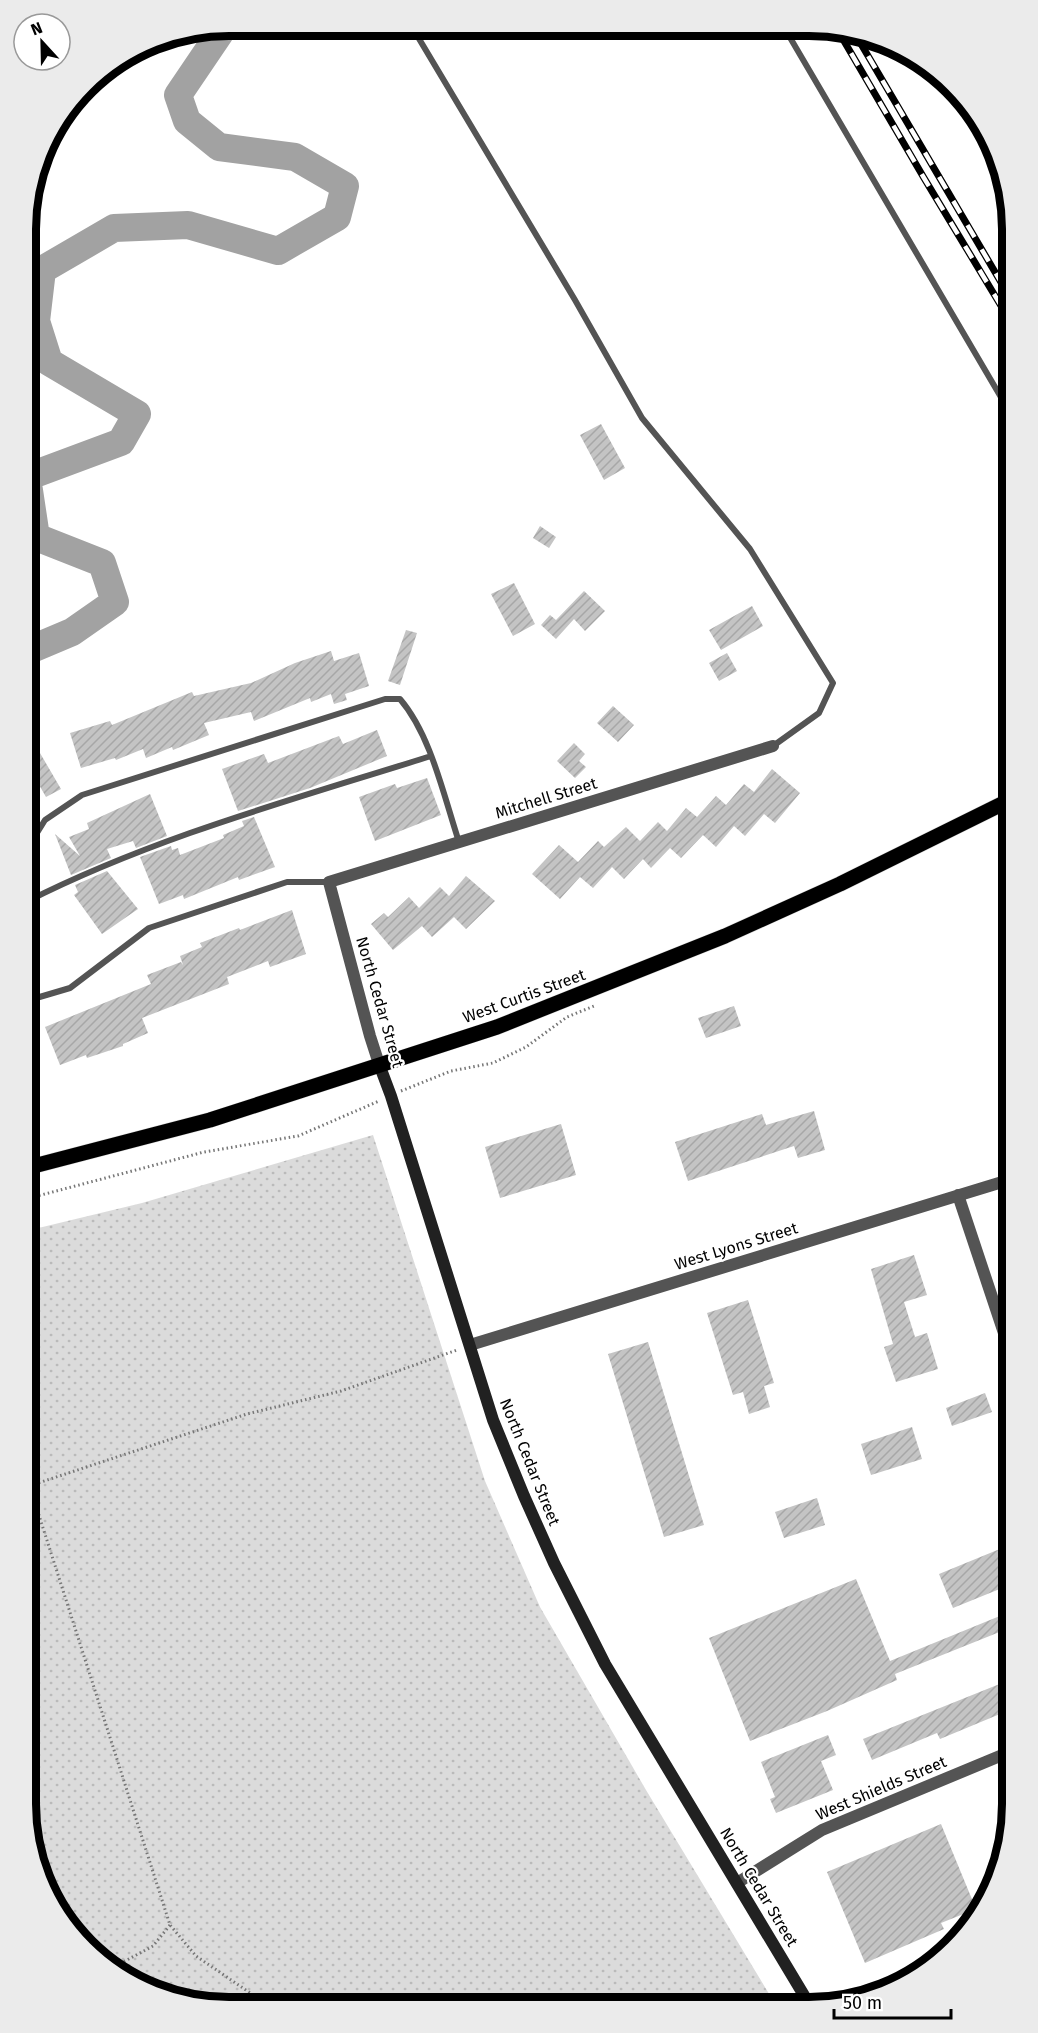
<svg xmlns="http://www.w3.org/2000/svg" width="1038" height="2033" font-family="'Fira Sans',sans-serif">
<defs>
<pattern id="grass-dots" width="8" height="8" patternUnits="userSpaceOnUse" patternTransform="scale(1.5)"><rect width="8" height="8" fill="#dbdbdb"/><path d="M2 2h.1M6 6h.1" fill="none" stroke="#bababa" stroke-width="1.8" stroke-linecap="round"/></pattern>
<pattern id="building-hatch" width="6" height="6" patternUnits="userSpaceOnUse" patternTransform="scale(1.5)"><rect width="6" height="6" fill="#c4c4c4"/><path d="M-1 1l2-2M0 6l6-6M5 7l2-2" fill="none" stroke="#a7a7a7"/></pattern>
</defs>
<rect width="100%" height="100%" fill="#fff"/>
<!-- grass -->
<path fill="url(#grass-dots)" d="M373 1135 485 1481 540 1607 646 1790 777 2007 202 2006 151 1992 95 1957 36 1869 26 1804V1231L142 1203Z"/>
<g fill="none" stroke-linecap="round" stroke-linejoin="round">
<!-- river -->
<path stroke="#a2a2a2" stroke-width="28" d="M27 651 72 632 115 602 102 563 36 537 27 477 121 442 137 414 49 362 36 321 42 270 114 228 188 225 278 251 337 217 345 186 295 157 219 147 187 121 178 95 220 33 218 28"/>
</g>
<!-- building -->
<path fill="url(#building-hatch)" d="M601 424 625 468 604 480 580 435Z
M540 526 556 537 549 548 533 538Z
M514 583 535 624 513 636 491 594Z
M584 591 605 611 585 631 574 619 556 639 541 625 550 615 556 620Z
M752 606 763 626 721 650 709 630Z
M406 630 417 633 400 685 388 681Z
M331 651 334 661 359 653 369 686 345 694 347 700 334 704 331 694 311 702 310 698 254 721 251 712 204 723 209 735 173 750 172 747 146 758 143 749 116 760 115 758 81 768 70 733 110 721 112 725 192 692 194 696 251 683 295 663Z
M727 653 737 671 719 681 709 663Z
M613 706 634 725 618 742 597 723Z
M377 730 387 756 310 788 238 811 222 769 264 754 268 763 339 736 343 744Z
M574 743 585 754 579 761 586 767 575 778 557 761Z
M40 753 61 789 46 797 27 764V760Z
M772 769 800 793 775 823 764 814 745 836 734 826 716 847 703 835 681 858 670 848 651 868 643 859 624 879 612 867 593 888 580 877 560 899 532 874 559 845 578 862 598 841 604 847 626 827 640 841 658 822 667 831 686 808 697 817 716 796 726 805 744 784 754 792Z
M427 778 441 815 375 841 359 797 395 784 397 788Z
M150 794 167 836 136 848 133 841 107 849 111 858 71 875 55 834 80 856 69 837 89 829 87 823Z
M254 817 275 867 239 880 238 877 184 899 183 895 159 904 140 857 171 846 172 850 178 848 180 855 224 838 223 835 244 826 242 821Z
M107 871 138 909 102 934 74 895 78 892 75 885Z
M466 876 495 901 466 929 454 917 432 937 422 926 393 950 371 924 384 913 388 917 409 897 419 908 440 887 449 896Z
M292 910 306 954 270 967 268 961 227 977 229 984 142 1018 148 1033 123 1044V1046L87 1058 86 1055 60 1065 45 1027 151 984 147 975 181 962 183 965 180 956 202 947 200 943 239 928 240 930Z
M734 1006 741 1026 706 1038 698 1018Z
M814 1111 825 1150 798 1158 794 1146 688 1181 675 1142 762 1114 766 1125Z
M561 1124 576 1175 500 1198 485 1147Z
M914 1255 927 1295 904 1302 915 1337 927 1333 938 1369 896 1382 884 1347 893 1344 871 1269Z
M748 1300 774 1383 764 1386 770 1407 749 1414 743 1392 733 1395 707 1313Z
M648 1342 704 1525 664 1537 608 1354Z
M985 1393 992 1412 952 1426 946 1408Z
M912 1427 922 1459 871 1475 861 1444Z
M817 1498 825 1525 784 1538 775 1512Z
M1012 1544V1584L953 1608 939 1574Z
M856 1579 890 1661 1012 1611V1627L895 1674 897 1680 827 1711 750 1741 709 1638Z
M1012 1679V1709L940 1739 937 1733 872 1760 863 1739Z
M828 1735 836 1755 821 1761 833 1790 776 1813 770 1799 775 1797 761 1762Z
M941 1824 976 1909 941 1923 944 1929 865 1963 827 1872Z"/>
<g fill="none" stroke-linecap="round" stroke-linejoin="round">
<!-- primary casing -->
<g stroke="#dbdbdb" stroke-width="16">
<path id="primary" d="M26 1168 210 1120 497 1027 725 936 840 884 1012 799"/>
</g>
<!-- path -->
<path stroke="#767676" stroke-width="3" stroke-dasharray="1.5 3" stroke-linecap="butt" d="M984 137 996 168 1005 183
M401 1091 451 1071 493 1063 526 1047 567 1017 594 1006
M26 1199 204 1152 298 1136 379 1101
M38 1483 36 1506 170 1925 196 1956 259 1999 272 2001H303L322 2004 324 2006
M26 1487 247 1414 341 1391 457 1350
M112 1968 153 1946 170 1925"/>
<!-- lane -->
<path stroke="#545454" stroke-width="6" d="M412 27 575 300 642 418 750 549 833 683 819 713 773 746
M785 29 1012 416
M27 849 45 820 82 795 385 699H400C431 735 444 797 459 842
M26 902C154 837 295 799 431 756
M26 986 29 1000
M26 1001 70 988 149 928 287 882H329"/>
<!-- street -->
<path stroke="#545454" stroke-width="12" d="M379 1064 370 1036 329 882 773 746
M958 1195 1012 1357
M470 1345 1012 1179
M737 1883 822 1830 1012 1751"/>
<!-- secondary -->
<path stroke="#212121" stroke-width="12" d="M379 1064 391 1096 493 1420 524 1496 554 1563 605 1664 811 2007"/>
<!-- primary -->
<use href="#primary" stroke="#000" stroke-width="15"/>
<!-- rail casing -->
<g stroke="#000" stroke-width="7">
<path id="rail" d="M837 29 924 178 1012 324
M854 32 1012 301"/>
</g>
<!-- rail -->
<use href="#rail" stroke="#fff" stroke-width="4.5" stroke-dasharray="14" stroke-linecap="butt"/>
</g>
<g text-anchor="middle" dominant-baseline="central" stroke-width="4.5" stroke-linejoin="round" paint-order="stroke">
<!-- street labels -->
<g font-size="16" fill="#000" stroke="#fff">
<text transform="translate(546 798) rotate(-17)">Mitchell Street</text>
<text transform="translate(524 996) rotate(-20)">West Curtis Street</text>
<text transform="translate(380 1002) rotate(74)">North Cedar Street</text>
<text transform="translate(736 1246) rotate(-17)">West Lyons Street</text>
<text transform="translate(530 1462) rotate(68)">North Cedar Street</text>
<text transform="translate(881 1788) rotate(-23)">West Shields Street</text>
<text transform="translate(759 1887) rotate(59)">North Cedar Street</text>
</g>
</g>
<!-- crop -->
<path d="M0 0H1038V2033H0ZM229 36H809A193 193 0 0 1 1002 229V1804A193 193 0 0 1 809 1997H229A193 193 0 0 1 36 1804V229A193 193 0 0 1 229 36Z" fill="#ebebeb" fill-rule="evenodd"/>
<path fill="none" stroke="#000" stroke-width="8" d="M229 36H809A193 193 0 0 1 1002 229V1804A193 193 0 0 1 809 1997H229A193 193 0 0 1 36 1804V229A193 193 0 0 1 229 36Z"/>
<!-- north arrow -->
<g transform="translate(42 42) rotate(338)"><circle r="28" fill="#ffffff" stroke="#999999" stroke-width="1.5"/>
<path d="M0-4.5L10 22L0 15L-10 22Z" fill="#000000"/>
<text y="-9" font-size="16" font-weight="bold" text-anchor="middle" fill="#000000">N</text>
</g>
<!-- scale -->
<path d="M834 2009v9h117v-9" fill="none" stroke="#000000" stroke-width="3"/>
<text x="843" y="2009" font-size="18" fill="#000000" stroke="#ffffff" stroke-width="4.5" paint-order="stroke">50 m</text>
</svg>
